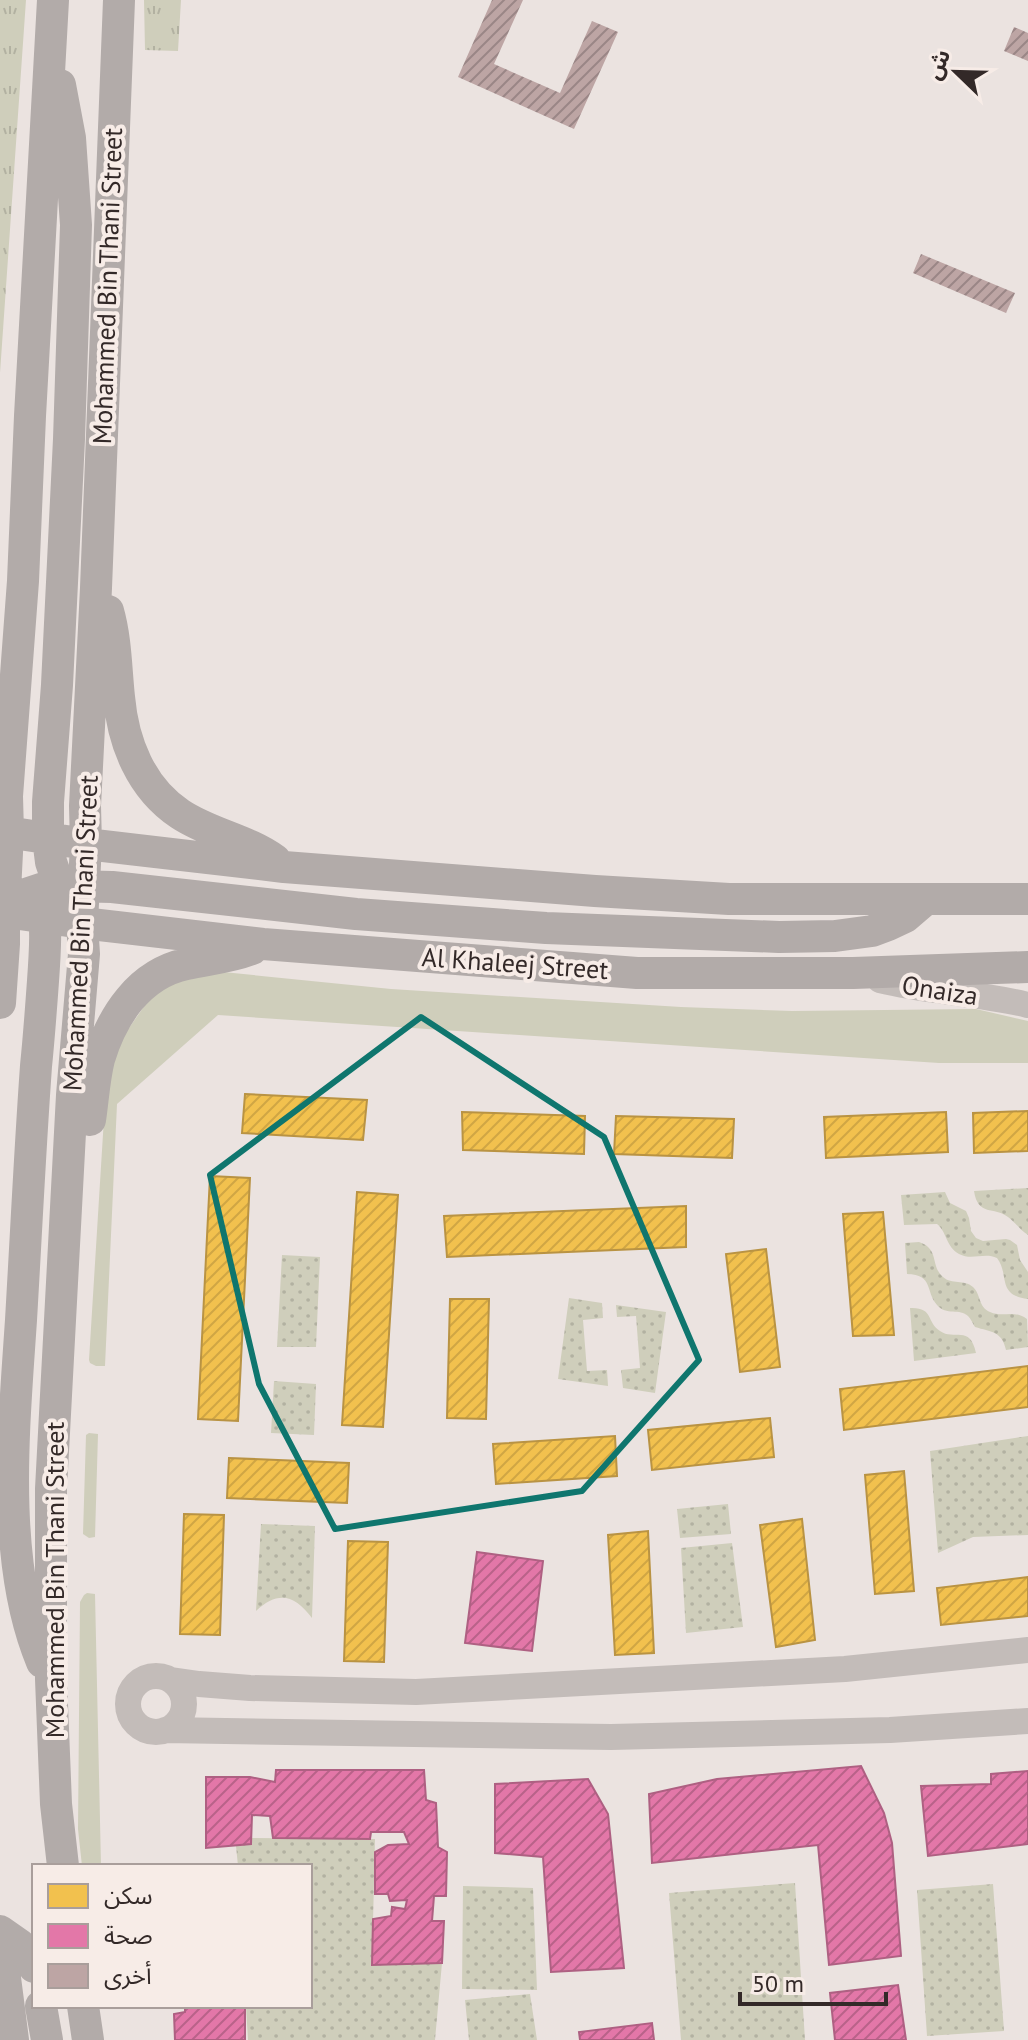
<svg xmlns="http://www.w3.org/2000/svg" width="1028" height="2040" font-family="'PT Sans','Noto Sans Arabic',sans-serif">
<defs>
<pattern id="park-tufts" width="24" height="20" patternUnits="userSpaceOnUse" patternTransform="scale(2)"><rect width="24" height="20" fill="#cfcebb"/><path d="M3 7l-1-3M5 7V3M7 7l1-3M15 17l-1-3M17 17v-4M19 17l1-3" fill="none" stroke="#b2b1a1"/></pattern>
<pattern id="garden-dots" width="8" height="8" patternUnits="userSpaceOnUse" patternTransform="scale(2)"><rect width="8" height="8" fill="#cfcebb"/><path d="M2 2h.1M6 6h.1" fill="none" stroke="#b2b1a1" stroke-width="1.8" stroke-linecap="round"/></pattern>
<pattern id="homes-hatch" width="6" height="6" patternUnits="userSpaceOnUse" patternTransform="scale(2)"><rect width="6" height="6" fill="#f2c14e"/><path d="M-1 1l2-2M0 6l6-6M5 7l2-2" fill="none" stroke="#d0a644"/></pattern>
<pattern id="health-hatch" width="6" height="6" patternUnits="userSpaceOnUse" patternTransform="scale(2)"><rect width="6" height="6" fill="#e377a8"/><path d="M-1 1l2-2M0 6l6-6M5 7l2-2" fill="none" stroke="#b96289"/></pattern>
<pattern id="building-hatch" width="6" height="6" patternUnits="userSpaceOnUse" patternTransform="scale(2)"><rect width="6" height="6" fill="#bda5a4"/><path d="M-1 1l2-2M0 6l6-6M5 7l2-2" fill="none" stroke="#9a8686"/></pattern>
</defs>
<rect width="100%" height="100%" fill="#ebe3e0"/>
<!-- grass -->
<path fill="#cfcebb" d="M213 971 391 989 681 1007 792 1011 976 1009 1028 1021V1063H939L218 1015 117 1104 105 1366H96L90 1363 89 1360 104 1118 115 1048 157 988Z
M89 1433 98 1434 95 1537 89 1538 83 1534 86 1435Z
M87 1593 95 1594 101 1866H82L78 1829 80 1602 84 1595Z"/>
<!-- park -->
<path fill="url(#park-tufts)" d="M0 0H26L0 373Z
M144 0H181L178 51 145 50Z"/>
<!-- garden -->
<path fill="url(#garden-dots)" d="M1028 1188V1235C1020 1230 1016 1223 1008 1217 994 1206 978 1217 974 1191Z
M945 1192 950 1203 966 1211 969 1218 971 1231 976 1238 983 1241 1006 1239 1010 1240 1017 1245 1020 1260 1028 1272V1299C996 1295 1010 1275 997 1258 984 1252 972 1261 959 1254 946 1247 947 1232 937 1224L904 1225 901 1195Z
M919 1242C940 1249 930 1266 943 1277 952 1285 964 1279 973 1287 981 1294 978 1307 990 1312 1004 1318 1013 1309 1027 1319L1028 1347 1006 1350C1002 1331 991 1332 975 1327 973 1324 971 1319 968 1316 960 1308 946 1316 937 1305 925 1291 934 1275 907 1274L905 1243Z
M282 1255 320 1257 316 1347H277Z
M569 1298 602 1303 603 1318 583 1320 587 1371 607 1370 608 1386 558 1379Z
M616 1305 666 1312 655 1393 623 1388 621 1370 640 1368 636 1316 617 1317Z
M910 1308C934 1307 926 1322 940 1331 954 1341 970 1324 976 1353L914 1361Z
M274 1381 316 1384 314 1435 271 1433Z
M1028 1436V1535L973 1537 938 1553 930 1451Z
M728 1504 731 1534 680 1538 677 1509Z
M261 1524 315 1526 312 1618C295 1595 278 1590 256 1611Z
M732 1543 743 1627 686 1633 681 1548Z
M251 1838 375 1839 372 1964 442 1963 435 2040H248L246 2006H310V1866H238L236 1846 250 1844Z
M795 1883 805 2040H681L669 1893Z
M993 1884 1004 2031 927 2036 917 1890Z
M463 1886 533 1888 537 1990 462 1989Z
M530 1994 537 2040H469L465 2000Z"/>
<!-- homes -->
<path fill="url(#homes-hatch)" stroke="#b99343" stroke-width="2" d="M245 1094 367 1100 363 1140 242 1133Z
M1028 1111V1151L974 1153 973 1113Z
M462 1112 585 1116 584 1154 463 1150Z
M946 1112 948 1152 826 1158 824 1117Z
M616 1116 734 1119 732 1158 614 1154Z
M210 1176 250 1178 238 1421 198 1419Z
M357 1192 398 1195 383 1427 342 1425Z
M686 1206V1247L447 1257 444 1216Z
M883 1212 894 1335 853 1336 843 1214Z
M766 1249 780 1367 740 1372 726 1254Z
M450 1299H489L486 1419 447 1418Z
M1028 1366V1407L844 1430 840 1389Z
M770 1418 774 1457 652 1470 648 1430Z
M615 1436 617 1476 496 1484 493 1444Z
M229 1458 349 1463 347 1503 227 1498Z
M904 1471 914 1591 875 1594 865 1475Z
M184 1514 224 1515 220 1635 180 1634Z
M802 1519 815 1640 776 1647 760 1525Z
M648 1531 654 1653 615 1655 608 1535Z
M348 1541 388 1542 384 1662 344 1661Z
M1028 1577V1616L941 1625 937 1588Z"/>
<!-- health -->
<path fill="url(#health-hatch)" stroke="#ae6082" stroke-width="2" d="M477 1552 543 1561 532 1651 465 1643Z
M861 1766 884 1813 892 1843 901 1956 829 1965 818 1845 652 1863 649 1794 717 1779Z
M276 1770H424L426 1800 436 1803 438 1847 447 1852 446 1896H434L432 1921H444L442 1963 372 1965 373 1919 391 1916 392 1907 405 1909 407 1900 390 1901 388 1894H375V1852L388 1845 409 1844 404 1832H371L370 1839 273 1838 270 1816 252 1815 251 1844 206 1848V1777H250L275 1782Z
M1028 1771V1844L928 1856 921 1786 991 1784V1774Z
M588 1779 608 1814 624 1968 551 1972 543 1857 495 1853V1784Z
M898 1985 906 2040H835L830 1993Z
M185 2006H232V2008H245V2040H175L174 2014 185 2012Z
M652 2023 654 2040H580L579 2032Z"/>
<!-- building -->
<path fill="url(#building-hatch)" d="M492 0H523L494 64 560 93 592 21 618 32 574 129 458 77Z
M1014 27 1028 33V61L1004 51Z
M921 254 1015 293 1006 313 913 273Z"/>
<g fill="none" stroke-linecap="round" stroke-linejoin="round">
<!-- minor -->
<path stroke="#c3bcb9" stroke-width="26" d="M880 980C929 992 979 993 1028 1005
M128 1704a28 28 0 1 1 56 0a28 28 0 1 1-56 0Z
M171 1680 199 1684 250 1688 416 1692 845 1669 1028 1650
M165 1730 611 1737 890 1730 1028 1721"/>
<!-- major -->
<path stroke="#b2aba9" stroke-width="32" d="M60 85 70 138 76 225 69 439 57 685 48 802V838L51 862 66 906
M108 611C116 639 116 669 119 697 123 743 141 788 180 814 210 834 246 839 275 860
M0 831 86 844 284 867 595 891 729 899H1028
M0 911 82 923 263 944 637 973H853L1028 967
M4 911 20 896 41 889 70 886 112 887 356 914 546 928 779 937 835 936 872 931 888 925 905 917 926 899
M0 1003 4 944V911L8 833 7 796 23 581 30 416 53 0
M90 1120C93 1100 94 1079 99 1059 112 1016 139 974 186 964 208 959 230 958 252 949
M42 1662C0 1562 14 1426 21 1320 26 1235 30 1150 36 1066 39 1037 41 1009 43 981 45 953 47 924 42 896
M63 1866 56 1804 51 1679V1489L72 1095 84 954 82 923 86 844 85 806 96 588 119 0
M0 1931 20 1945 34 1967
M0 1939 13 2040
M41 2006 47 2040
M83 2006 88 2040"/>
</g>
<!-- marked area -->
<path fill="none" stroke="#0f766e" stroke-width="6" stroke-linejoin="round" d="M421 1017 604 1137 699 1360 582 1491 335 1529 259 1384 210 1175Z"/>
<g text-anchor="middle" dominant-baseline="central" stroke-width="8" stroke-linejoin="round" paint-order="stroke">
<!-- street labels -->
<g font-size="26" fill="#332928" stroke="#f7ece7">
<text transform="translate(107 286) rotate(-88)">Mohammed Bin Thani Street</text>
<text transform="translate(80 933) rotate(-87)">Mohammed Bin Thani Street</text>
<text transform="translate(515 963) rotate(4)">Al Khaleej Street</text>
<text transform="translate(940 990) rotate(9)">Onaiza</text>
<text transform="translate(54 1580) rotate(-90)">Mohammed Bin Thani Street</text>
</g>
</g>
<!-- legend -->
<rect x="32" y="1864" width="280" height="144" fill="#f7ece7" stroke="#a99e9b" stroke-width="2"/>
<rect x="48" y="1884" width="40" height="24" fill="#f2c14e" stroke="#a99e9b" stroke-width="2"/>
<text x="104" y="1904" font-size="24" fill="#332928">سكن</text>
<rect x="48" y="1924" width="40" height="24" fill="#e377a8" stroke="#a99e9b" stroke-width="2"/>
<text x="104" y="1944" font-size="24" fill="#332928">صحة</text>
<rect x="48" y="1964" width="40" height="24" fill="#bda5a4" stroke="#a99e9b" stroke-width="2"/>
<text x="104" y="1984" font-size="24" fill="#332928">أخرى</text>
<!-- north arrow -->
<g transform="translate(956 72) rotate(293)" stroke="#f7ece7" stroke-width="6" paint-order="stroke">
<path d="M0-6L14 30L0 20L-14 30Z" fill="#332928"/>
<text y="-12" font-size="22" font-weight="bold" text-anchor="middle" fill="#332928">ش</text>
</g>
<!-- scale -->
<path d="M740 1992v12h146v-12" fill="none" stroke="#332928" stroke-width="4"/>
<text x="752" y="1992" font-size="24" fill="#332928" stroke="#f7ece7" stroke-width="6" paint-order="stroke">50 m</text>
</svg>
